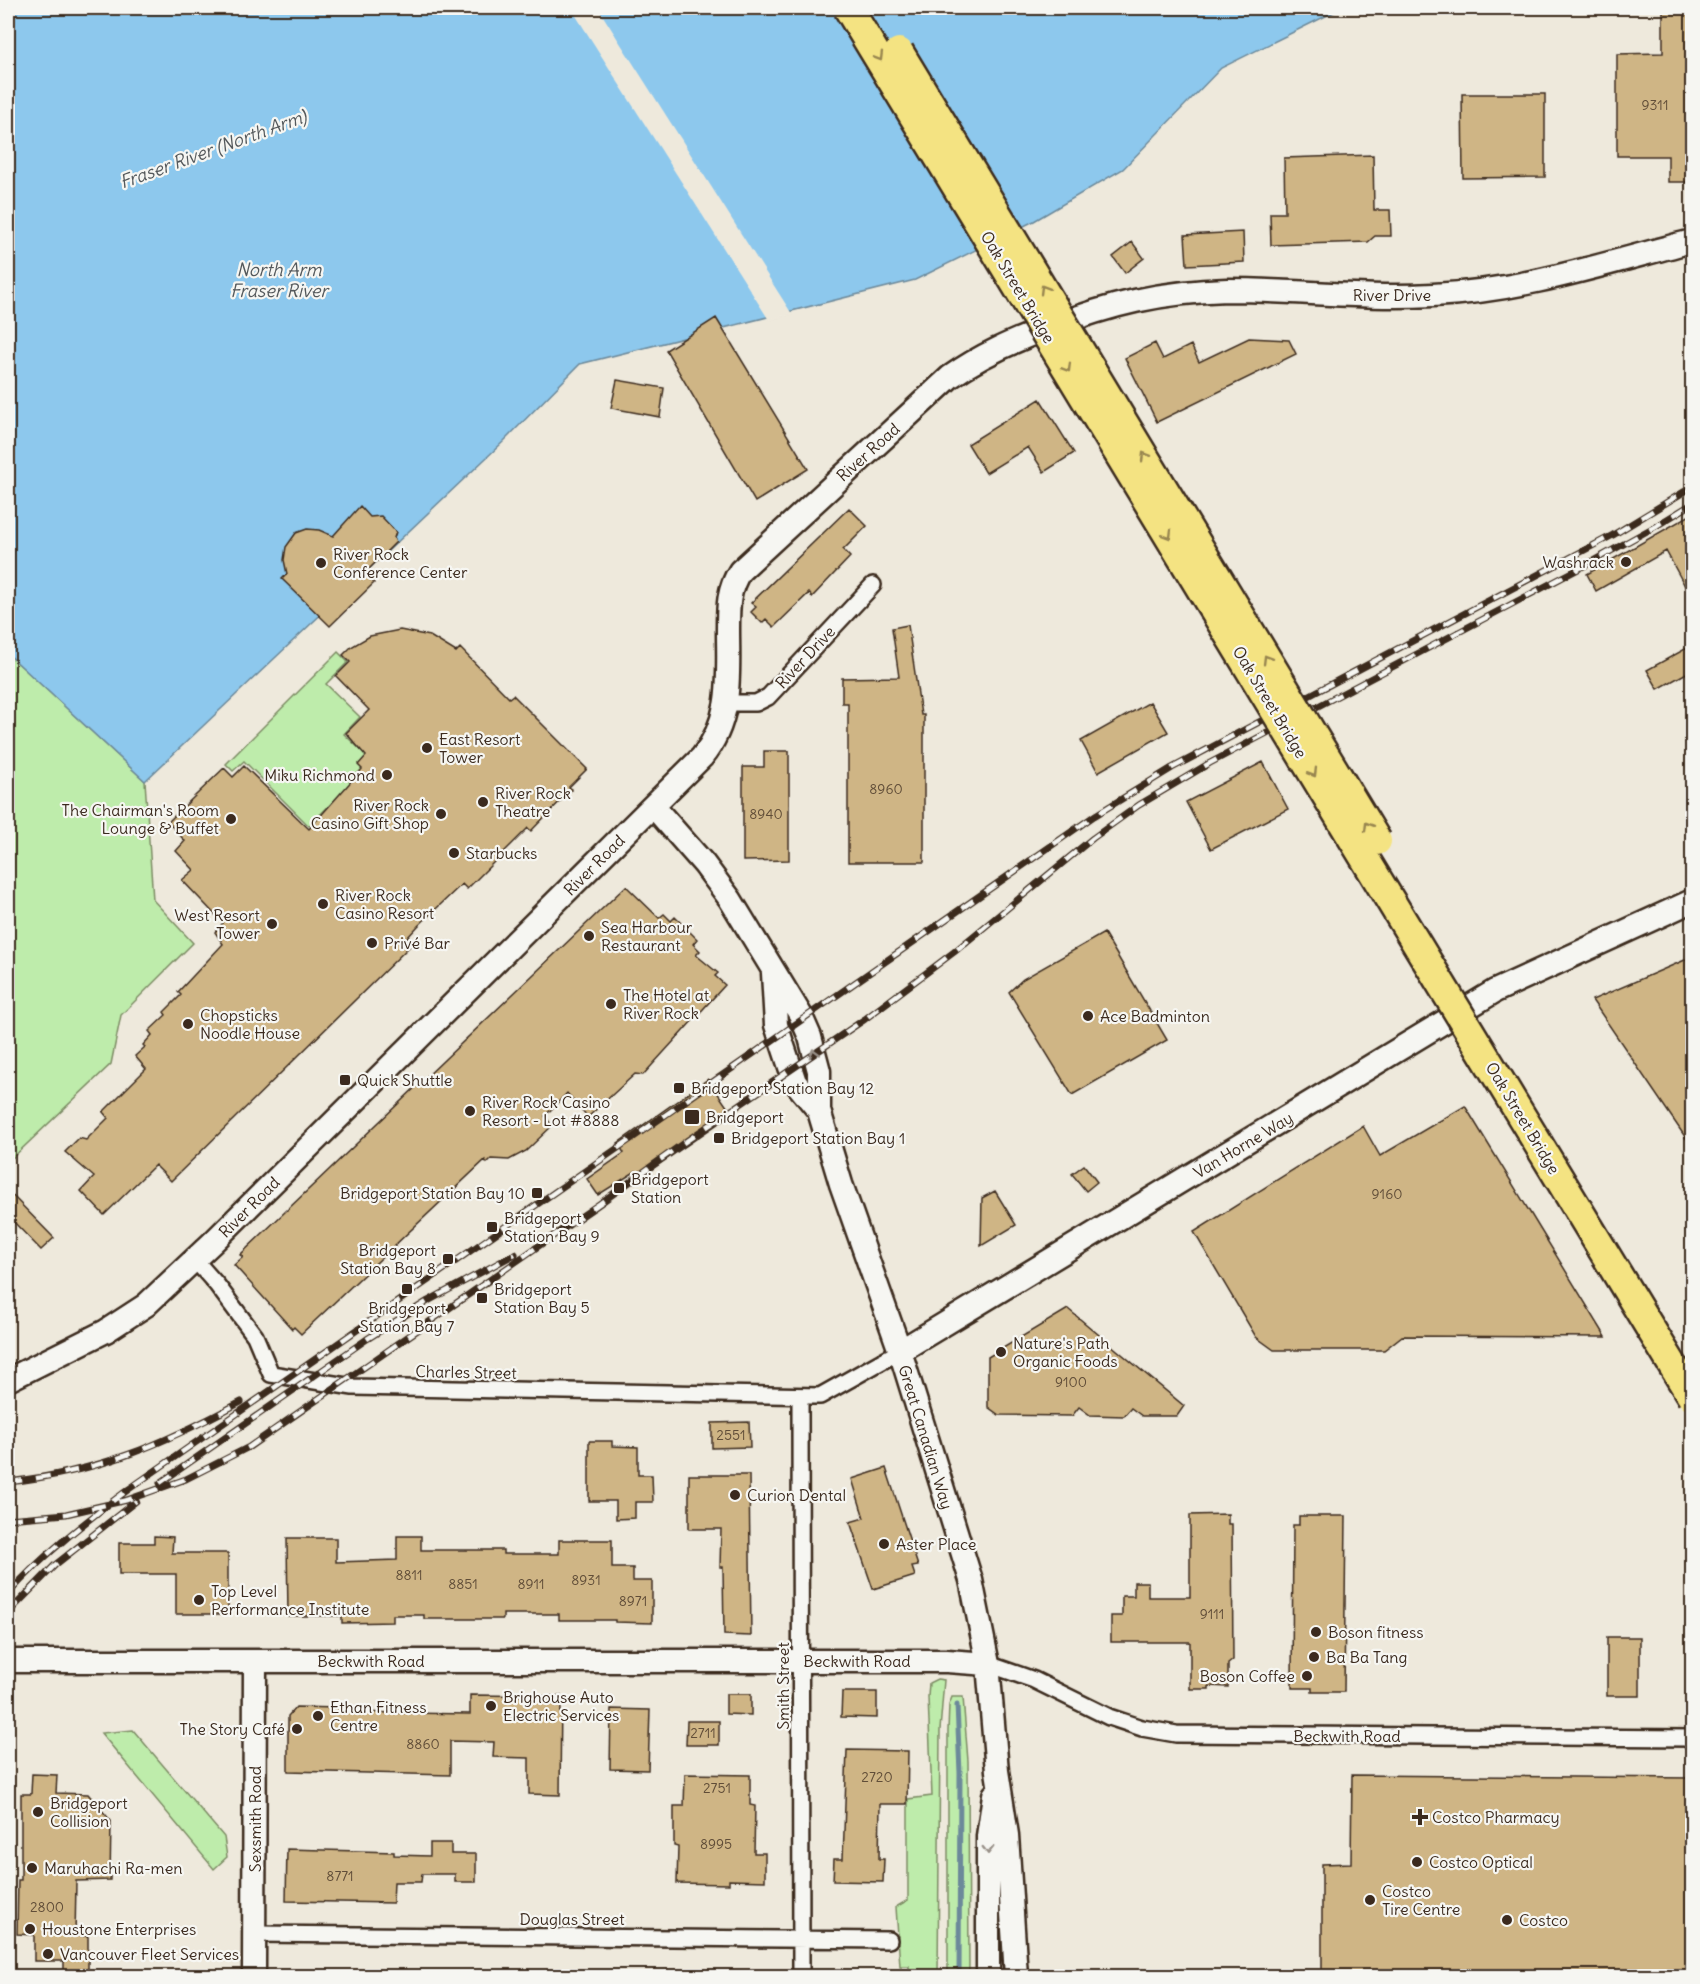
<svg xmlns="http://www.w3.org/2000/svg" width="1700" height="1984" font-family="Delius,sans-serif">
<rect width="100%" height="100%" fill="#eee9dc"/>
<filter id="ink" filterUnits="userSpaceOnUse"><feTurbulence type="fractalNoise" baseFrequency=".0167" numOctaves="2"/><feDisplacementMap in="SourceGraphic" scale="12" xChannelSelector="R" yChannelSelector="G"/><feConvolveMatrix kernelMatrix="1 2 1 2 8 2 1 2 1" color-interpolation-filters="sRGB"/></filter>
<g filter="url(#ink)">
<!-- green -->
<path fill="#beecab" stroke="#7c8b64" stroke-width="1.5" d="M338 652 348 662 326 684 360 717 344 734 368 757 365 769 309 826 244 761 233 771 226 764Z
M8 654 145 781 153 900 193 943 121 1015 111 1064 8 1162Z
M937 1679 944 1680 940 1730 938 1976H909V1966H900L896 1907 908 1900V1799L932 1796 928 1697 929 1683Z
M952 1697H963L968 1761 969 1976H948V1731L949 1705Z
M133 1730 224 1837 227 1857 214 1869 101 1733Z"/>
<!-- water -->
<path fill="#8dc8ed" stroke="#6c899a" stroke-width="1.5" d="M8 8H1342L1221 68 1123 169 1034 221 915 280 580 364 503 442 145 781 8 654Z"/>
<!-- pier -->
<path fill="#eee9dc" d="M571 8H598L792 314 769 320Z"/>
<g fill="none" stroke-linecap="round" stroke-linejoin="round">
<!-- stream -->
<path stroke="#6c899a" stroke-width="5" d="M957 1705 960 1773 959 1976"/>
</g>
<!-- building -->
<path fill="#cfb585" stroke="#3b2a1e" stroke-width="1.5" d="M1663 8H1692V182H1668V156H1617V54L1663 53Z
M1462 94H1545V177L1463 178Z
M1373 155 1374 210H1390L1391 236H1375L1368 242 1271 245 1270 213H1285L1284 158Z
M1243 232 1244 262 1187 265 1185 235Z
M1132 242 1144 258 1125 273 1113 257Z
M716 318 808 469 755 502 666 350Z
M1249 338 1289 340 1296 354 1157 422 1125 358 1155 343 1163 359 1191 345 1199 362Z
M617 380 664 388 660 417 611 408Z
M1040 399 1074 453 1044 472 1028 447 986 473 968 444Z
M360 506 370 517 381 516 396 532 394 538 396 542 366 572 372 578 371 580 374 583 330 626 282 579 287 574 284 560 286 547 296 533 307 529 319 530 333 536Z
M849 508 867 526 843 550 850 557 812 597 809 593 774 627 766 619 762 623 751 612 756 607 751 603Z
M1692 514V599L1666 551 1596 591 1587 574Z
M908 625 921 715H924V862H848V703H842V678L899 677 892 628Z
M400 630 430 636 456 652 460 648 509 698 513 695 587 769 569 787 572 789 531 831 528 828 467 889 462 884 418 926 407 938 412 944 171 1181 155 1165 104 1215 81 1191 94 1177 65 1152 79 1138 86 1140 108 1118 103 1112 146 1069 135 1056 145 1047 143 1045 152 1035 149 1031 166 1015 164 1012 181 995 178 992 223 944 215 932 223 923 182 880 194 870 176 851 185 841 168 822 224 768 233 777 244 766 309 829 362 769 358 765 366 756 346 733 369 710 336 676 350 662 343 655 351 647 370 636Z
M1687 648 1692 658V670L1658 689 1647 670Z
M1150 702 1168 732 1098 772 1081 741Z
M764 751H789V860L743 861V767H764Z
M1263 762 1288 809 1211 849 1186 802Z
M626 886 659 918 664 914 671 921 675 917 697 939 693 944 700 951 696 955 718 973 715 976 725 985 643 1075 635 1074 588 1117 567 1093 545 1116 552 1126 526 1151 509 1160 491 1159 487 1163 485 1160 301 1334 294 1327 292 1329 234 1265 243 1257 240 1255Z
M1104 933 1167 1040 1072 1095 1009 992 1023 979Z
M1692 957V1147L1592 1000Z
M708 1079 732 1114 641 1177 636 1171 598 1195 587 1179 624 1153 618 1143Z
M1465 1106 1606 1337 1402 1336 1384 1350H1274L1256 1337 1194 1232 1363 1126 1380 1156Z
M1084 1165 1097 1182 1086 1191 1072 1174Z
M8 1191 54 1238 41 1250 8 1216Z
M995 1191 1016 1225 981 1246 982 1198Z
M1068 1309 1184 1406 1177 1416H1142L1131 1408 1124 1416 1090 1415 1079 1407 1072 1416 999 1415 988 1407V1357Z
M749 1422 750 1447 712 1448V1423Z
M589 1441H612V1446L638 1447V1475H652L653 1502H635V1518L616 1519V1501H589Z
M886 1468 918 1566 912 1567 915 1576 873 1589 850 1522 864 1518 852 1479Z
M689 1475H749L751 1636 724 1635 723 1567H720L721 1529H689Z
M1228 1514V1524H1232L1233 1660 1228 1664V1687L1209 1686V1689H1190V1642H1111V1616H1122V1596H1134V1582H1148V1597H1190V1515Z
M1299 1516H1346L1344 1692H1312V1688H1292L1293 1525H1299Z
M154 1536 173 1537 172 1553H228V1614H176V1574H119V1543H154Z
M397 1536H421V1550H503V1554H559V1540H612V1568H633V1581H652V1623L615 1622V1620H559V1614H503V1619H424V1615H393V1622L342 1623V1616H288L287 1538H336V1562L397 1560Z
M1607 1637H1640V1696H1607Z
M842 1692H877V1718L841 1717Z
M726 1694H751V1715L726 1714Z
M470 1695 561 1696 560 1795 529 1794V1758L493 1757 494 1742 450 1741V1775L288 1771V1716L296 1707 339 1708V1712L470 1714Z
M611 1709 650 1710 648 1770 610 1769Z
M687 1721H719V1745H686Z
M847 1750 908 1751 907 1804H880L879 1859H884L883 1882 833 1881 834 1859H843Z
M32 1774 57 1775 56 1793 88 1794 111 1821 110 1880 76 1881 75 1936H88V1977H64V1961H34V1935L17 1934 18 1880H21V1794H31Z
M685 1774 750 1775V1805L755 1806 754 1853H765V1881L729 1880V1884L677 1883 678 1847 674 1846V1806H684Z
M1352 1775 1692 1778V1977H1322V1864L1351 1863Z
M430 1843H451V1854H476V1882H455V1874H422L421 1882H394L393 1903 286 1901 287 1849 394 1852V1855L430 1856Z"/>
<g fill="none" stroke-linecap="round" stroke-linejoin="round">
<!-- street casing -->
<g stroke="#3b2a1e" stroke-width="20">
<path id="street" d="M726 703H756L768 697 873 585
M195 1260 217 1285 255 1336 271 1374 353 1387 820 1396 900 1351
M800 1396 801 1976
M988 1664 1034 1680 1109 1717 1142 1728 1176 1734 1692 1738
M254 1934 889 1940"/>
</g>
<!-- secondary casing -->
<g stroke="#3b2a1e" stroke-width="27">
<path id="secondary" d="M653 806 704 864 730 899 800 1014 810 1037 819 1071V1111L841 1184 900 1351 971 1580 988 1664 997 1771 1007 1835 1016 1976
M773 973 776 1025 795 1082 819 1111
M900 1351 1495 991 1692 901
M8 1380 106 1331 146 1305 213 1242 702 757C733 719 728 675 728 629 728 607 728 589 740 571L950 377C981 355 1013 341 1048 328 1111 304 1160 292 1227 290 1296 290 1365 299 1433 295 1522 291 1607 263 1692 241
M8 1661H947L988 1664
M254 1976 255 1661
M988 1976V1836L994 1795"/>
</g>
<!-- street -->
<use href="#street" stroke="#f6f6f2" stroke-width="15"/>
<!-- secondary -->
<use href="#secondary" stroke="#f6f6f2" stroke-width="22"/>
<!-- rail casing -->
<g stroke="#3b2a1e" stroke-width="7">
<path id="rail" d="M8 1482C99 1472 161 1445 241 1402
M160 1483 367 1339 428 1301 515 1254
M8 1519 66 1514 127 1500 186 1479 249 1447 599 1204 685 1142 865 1019 954 952 1093 838 1139 805 1210 763 1584 566 1656 526 1692 504
M8 1594C44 1554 86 1521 129 1489L1094 816 1172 768 1613 535 1692 487
M8 1613 55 1565 136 1501"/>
</g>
<!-- rail -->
<use href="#rail" stroke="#f6f6f2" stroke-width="4.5" stroke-dasharray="14" stroke-linecap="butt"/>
<!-- highway-bridge casing -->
<g stroke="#3b2a1e" stroke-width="33" stroke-linecap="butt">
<path id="highway-bridge" d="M848 8 1692 1397
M899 52 1377 841"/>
</g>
<!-- highway-bridge -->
<use href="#highway-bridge" stroke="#f4e382" stroke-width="28"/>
</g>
<!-- one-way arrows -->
<defs><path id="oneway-chevron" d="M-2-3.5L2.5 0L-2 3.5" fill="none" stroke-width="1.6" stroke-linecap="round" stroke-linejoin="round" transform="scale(1.5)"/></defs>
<g stroke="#988650">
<use href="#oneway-chevron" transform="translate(879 57) rotate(59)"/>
<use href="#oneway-chevron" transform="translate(1044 289) rotate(-121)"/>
<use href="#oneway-chevron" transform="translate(1067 368) rotate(59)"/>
<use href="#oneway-chevron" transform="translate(1145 456) rotate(-121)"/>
<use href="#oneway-chevron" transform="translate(1168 535) rotate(59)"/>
<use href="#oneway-chevron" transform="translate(1267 659) rotate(-121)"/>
<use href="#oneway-chevron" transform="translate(1313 773) rotate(59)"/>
<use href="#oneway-chevron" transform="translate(1368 826) rotate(-121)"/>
</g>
<g stroke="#989088">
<use href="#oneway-chevron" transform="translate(814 1053) rotate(-106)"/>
<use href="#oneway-chevron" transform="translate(988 1850) rotate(90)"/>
</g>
</g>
<!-- markers -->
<g fill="#3b2a1e" stroke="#f6f6f2" stroke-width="2">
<circle cx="1626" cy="562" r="6"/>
<circle cx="321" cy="563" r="6"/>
<circle cx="427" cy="748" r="6"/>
<circle cx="387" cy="775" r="6"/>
<circle cx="483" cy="802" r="6"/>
<circle cx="441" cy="814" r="6"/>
<circle cx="231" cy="819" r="6"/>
<circle cx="454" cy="853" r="6"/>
<circle cx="323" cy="904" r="6"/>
<circle cx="272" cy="924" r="6"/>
<circle cx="589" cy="936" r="6"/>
<circle cx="372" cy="943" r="6"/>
<circle cx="611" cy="1004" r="6"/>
<circle cx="1088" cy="1016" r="6"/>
<circle cx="188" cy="1024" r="6"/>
<rect x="339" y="1074" width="12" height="12" rx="3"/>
<rect x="673" y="1082" width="12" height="12" rx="3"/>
<circle cx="470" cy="1111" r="6"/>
<rect x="684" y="1109" width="16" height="16" rx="3"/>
<rect x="713" y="1132" width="12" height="12" rx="3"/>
<rect x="613" y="1182" width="12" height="12" rx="3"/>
<rect x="531" y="1187" width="12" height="12" rx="3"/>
<rect x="486" y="1221" width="12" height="12" rx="3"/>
<rect x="442" y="1253" width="12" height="12" rx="3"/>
<rect x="401" y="1283" width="12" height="12" rx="3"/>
<rect x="476" y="1292" width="12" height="12" rx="3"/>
<circle cx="1001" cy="1352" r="6"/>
<circle cx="735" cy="1495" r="6"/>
<circle cx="884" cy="1544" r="6"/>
<circle cx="199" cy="1600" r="6"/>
<circle cx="1316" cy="1632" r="6"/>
<circle cx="1314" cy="1657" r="6"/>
<circle cx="1307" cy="1676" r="6"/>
<circle cx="491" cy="1706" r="6"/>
<circle cx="318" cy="1716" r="6"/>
<circle cx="297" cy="1729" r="6"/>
<circle cx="38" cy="1812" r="6"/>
<path d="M1417 1808h6v6h6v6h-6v6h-6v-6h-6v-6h6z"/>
<circle cx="1417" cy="1862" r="6"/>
<circle cx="32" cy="1868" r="6"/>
<circle cx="1370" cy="1900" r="6"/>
<circle cx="1507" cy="1920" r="6"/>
<circle cx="30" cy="1929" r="6"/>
<circle cx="48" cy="1954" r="6"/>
</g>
<g text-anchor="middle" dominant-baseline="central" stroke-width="4.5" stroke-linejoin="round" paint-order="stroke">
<!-- number labels -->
<g font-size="14" fill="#604d38">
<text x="1655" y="105">9311</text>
<text x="886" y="789">8960</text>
<text x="766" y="814">8940</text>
<text x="1387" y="1194">9160</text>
<text x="1071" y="1382">9100</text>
<text x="731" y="1435">2551</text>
<text x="409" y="1575">8811</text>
<text x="586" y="1580">8931</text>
<text x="463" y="1584">8851</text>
<text x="531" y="1584">8911</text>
<text x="633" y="1601">8971</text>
<text x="1212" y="1614">9111</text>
<text x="703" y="1733">2711</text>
<text x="423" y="1744">8860</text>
<text x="877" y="1777">2720</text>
<text x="717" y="1788">2751</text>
<text x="716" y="1844">8995</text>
<text x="340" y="1876">8771</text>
<text x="47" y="1907">2800</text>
</g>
<!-- street labels -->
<g font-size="16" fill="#3b2a1e" stroke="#f6f6f2">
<text transform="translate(1018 287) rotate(59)">Oak Street Bridge</text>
<text x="1392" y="295">River Drive</text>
<text transform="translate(868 452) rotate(-42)">River Road</text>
<text transform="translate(805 657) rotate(-47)">River Drive</text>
<text transform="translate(1270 702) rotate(59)">Oak Street Bridge</text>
<text transform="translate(594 865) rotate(-45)">River Road</text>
<text transform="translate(1523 1118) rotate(59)">Oak Street Bridge</text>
<text transform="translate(1243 1145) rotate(-31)">Van Horne Way</text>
<text transform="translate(249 1207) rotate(-45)">River Road</text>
<text transform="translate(466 1372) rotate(1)">Charles Street</text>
<text transform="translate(926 1437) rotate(73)">Great Canadian Way</text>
<text x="371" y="1661">Beckwith Road</text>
<text x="857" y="1661">Beckwith Road</text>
<text transform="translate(783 1686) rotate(-90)">Smith Street</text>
<text x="1347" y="1736">Beckwith Road</text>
<text transform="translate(255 1819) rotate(-90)">Sexsmith Road</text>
<text x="572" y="1919">Douglas Street</text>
</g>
<!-- poi labels -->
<g font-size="16" fill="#3b2a1e" stroke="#f6f6f2" text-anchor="start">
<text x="333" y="554">River Rock<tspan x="333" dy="18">Conference Center</tspan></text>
<text x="1614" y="562" text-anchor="end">Washrack</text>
<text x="439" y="739">East Resort<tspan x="439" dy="18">Tower</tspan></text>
<text x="375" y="775" text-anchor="end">Miku Richmond</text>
<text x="495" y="793">River Rock<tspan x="495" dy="18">Theatre</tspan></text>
<text x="429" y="805" text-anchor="end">River Rock<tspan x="429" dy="18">Casino Gift Shop</tspan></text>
<text x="219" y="810" text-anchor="end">The Chairman's Room<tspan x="219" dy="18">Lounge &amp; Buffet</tspan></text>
<text x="466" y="853">Starbucks</text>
<text x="335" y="895">River Rock<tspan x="335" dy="18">Casino Resort</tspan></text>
<text x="260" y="915" text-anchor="end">West Resort<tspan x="260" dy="18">Tower</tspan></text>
<text x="601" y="927">Sea Harbour<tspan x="601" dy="18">Restaurant</tspan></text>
<text x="384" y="943">Privé Bar</text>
<text x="623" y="995">The Hotel at<tspan x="623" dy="18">River Rock</tspan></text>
<text x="200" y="1015">Chopsticks<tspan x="200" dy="18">Noodle House</tspan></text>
<text x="1100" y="1016">Ace Badminton</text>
<text x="357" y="1080">Quick Shuttle</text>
<text x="691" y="1088">Bridgeport Station Bay 12</text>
<text x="482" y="1102">River Rock Casino<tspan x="482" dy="18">Resort - Lot #8888</tspan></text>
<text x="706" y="1117">Bridgeport</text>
<text x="731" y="1138">Bridgeport Station Bay 1</text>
<text x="631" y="1179">Bridgeport<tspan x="631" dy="18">Station</tspan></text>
<text x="525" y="1193" text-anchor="end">Bridgeport Station Bay 10</text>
<text x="504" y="1218">Bridgeport<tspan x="504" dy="18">Station Bay 9</tspan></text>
<text x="436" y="1250" text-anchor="end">Bridgeport<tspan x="436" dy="18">Station Bay 8</tspan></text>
<text x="494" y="1289">Bridgeport<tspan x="494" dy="18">Station Bay 5</tspan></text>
<text x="407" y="1308" text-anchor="middle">Bridgeport<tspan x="407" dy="18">Station Bay 7</tspan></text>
<text x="1013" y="1343">Nature's Path<tspan x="1013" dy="18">Organic Foods</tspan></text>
<text x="747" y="1495">Curion Dental</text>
<text x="896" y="1544">Aster Place</text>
<text x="211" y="1591">Top Level<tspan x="211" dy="18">Performance Institute</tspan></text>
<text x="1328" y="1632">Boson fitness</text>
<text x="1326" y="1657">Ba Ba Tang</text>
<text x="1295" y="1676" text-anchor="end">Boson Coffee</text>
<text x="503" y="1697">Brighouse Auto<tspan x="503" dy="18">Electric Services</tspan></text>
<text x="330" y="1707">Ethan Fitness<tspan x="330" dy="18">Centre</tspan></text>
<text x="285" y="1729" text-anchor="end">The Story Café</text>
<text x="50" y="1803">Bridgeport<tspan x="50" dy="18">Collision</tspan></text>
<text x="1432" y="1817">Costco Pharmacy</text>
<text x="1429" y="1862">Costco Optical</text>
<text x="44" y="1868">Maruhachi Ra-men</text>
<text x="1382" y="1891">Costco<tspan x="1382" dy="18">Tire Centre</tspan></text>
<text x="1519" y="1920">Costco</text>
<text x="42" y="1929">Houstone Enterprises</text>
<text x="60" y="1954">Vancouver Fleet Services</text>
</g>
<!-- water labels -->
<g font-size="18" font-style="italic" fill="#54595c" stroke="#f6f6f2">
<text transform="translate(213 149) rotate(-20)">Fraser River (North Arm)</text>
<text x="279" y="269">North Arm<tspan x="279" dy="21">Fraser River</tspan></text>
</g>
</g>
<!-- margin -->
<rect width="1700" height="1984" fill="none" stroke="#f6f6f2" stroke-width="30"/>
<rect x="15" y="15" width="1670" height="1954" fill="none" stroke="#3b2a1e" stroke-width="2" filter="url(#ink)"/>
</svg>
